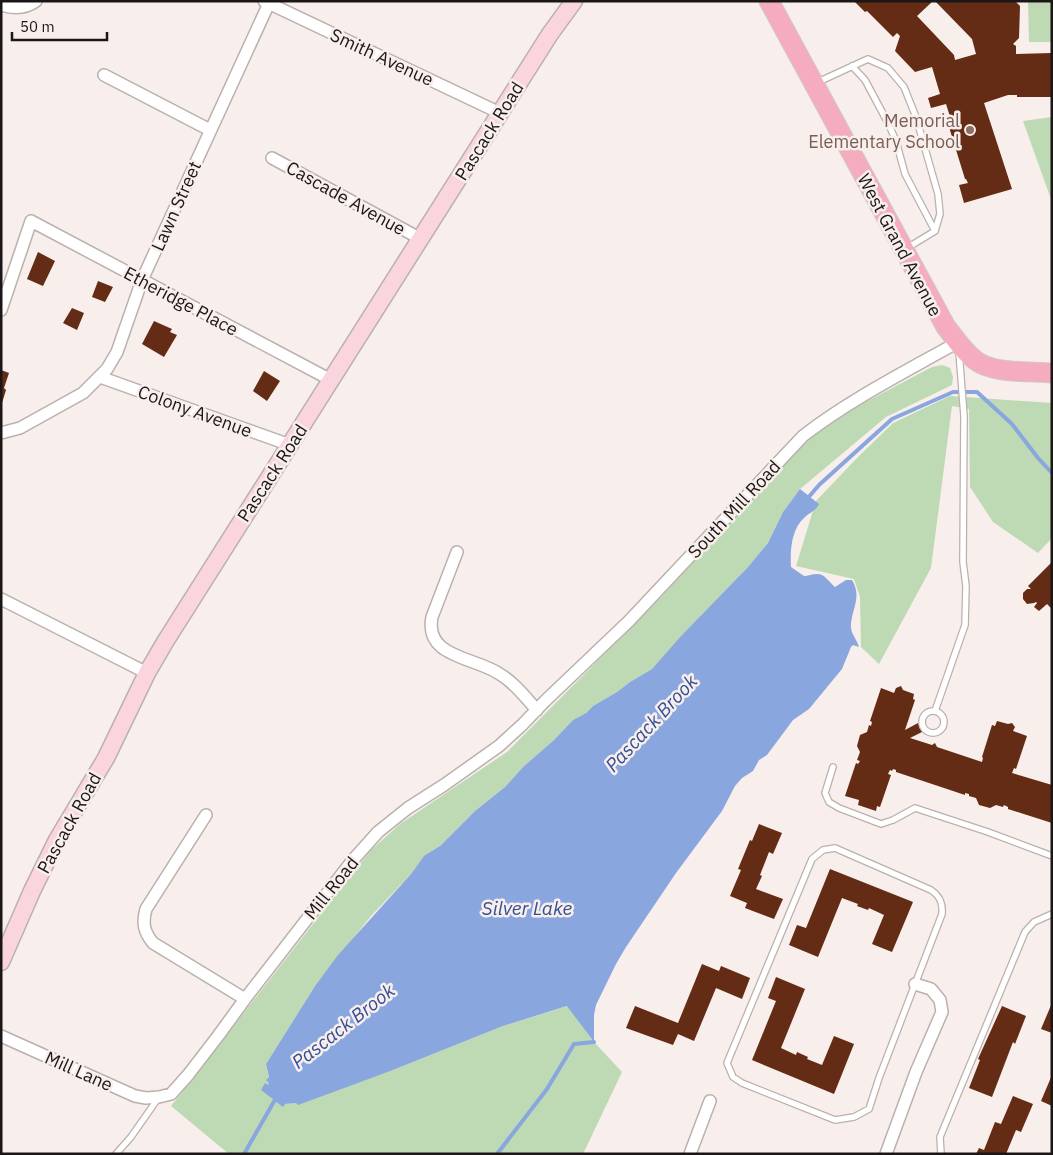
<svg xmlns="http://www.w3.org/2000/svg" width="1053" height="1155" font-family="'IBM Plex Sans',sans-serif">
<rect width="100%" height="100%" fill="#f8eeeb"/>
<!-- green -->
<path fill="#bddab4" d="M1028 1H1052V42H1029Z
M1052 117V202L1023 121Z
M942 365 950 368 953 377 952 385 886 417 800 489 783 512 768 543 748 567 680 637 652 669 630 682 617 692 593 706 586 713 573 720 554 740 523 767 505 787 475 811 440 846 422 859 411 874 371 916 315 986 266 1064 270 1083 268 1085 285 1104 296 1103 393 1070 503 1026 568 1006 594 1042 622 1072 583 1154H229L171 1106 370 851 400 824 507 752 664 594 797 449 841 415 932 367Z
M950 396 1052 403V538L1038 553 993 522 970 487 969 409 952 406 931 568 879 664 861 647 860 597 854 579 796 566 816 501 858 457 893 423Z"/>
<!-- water -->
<path fill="#8aa6df" d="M800 489 819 504C816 511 810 512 805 517 791 529 790 551 791 567L804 576C808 576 812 574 817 574 825 574 829 582 835 587L846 580H852C863 598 850 611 851 628 852 635 857 640 859 647L853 645 851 647 842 669 809 709 793 720 767 755 759 760 753 771 742 778 735 786 722 811 676 873 626 947 616 964 596 1005 594 1015V1042L567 1006 503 1026 393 1070 298 1105 296 1103 285 1104 283 1107 261 1090 265 1083 268 1085 269 1083 266 1080 269 1077 266 1064 315 986 338 955 411 874 424 856 440 846 475 811 505 787 523 767 554 740 573 720 586 713 593 706 617 692 630 682 652 669 680 637 748 567 768 543 783 512Z"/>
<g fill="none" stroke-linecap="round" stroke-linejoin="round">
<!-- stream -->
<path stroke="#8aa6df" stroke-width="4" d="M807 499 819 485 892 419 953 392H977L1012 424 1038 458 1052 473
M244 1154 276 1098
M497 1154 547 1089 574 1044 594 1042"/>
</g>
<!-- building -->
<path fill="#642b15" d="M854 1H933L917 16 954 55 955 60 976 54 972 39 935 1H1015L1020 6 1019 38 1013 44 1016 46V54L1052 53V97H1017V95H1008L984 103 1012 189 964 203 959 185 968 183 966 179H965L949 127 953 126 946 104 931 108 928 98 940 94 932 67 915 72 895 51 900 36 897 33 893 37 867 11 865 12Z
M38 252 55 261 43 286 27 279Z
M98 281 113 287 105 302 92 297Z
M72 308 84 313 77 330 63 323Z
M154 321 172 329 170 332 177 335 164 357 142 344Z
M1 370 9 373 4 388 6 390 2 403Z
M264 371 280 381 267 401 253 391Z
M1052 562V609L1047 604 1039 611 1034 607 1037 603 1036 602 1034 603 1027 604 1023 599V593L1027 589H1031L1028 586Z
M901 686 903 690 914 694 913 699 915 700 905 730 918 723 922 732 910 738 932 745 935 743 937 747 982 762 983 758 982 757 992 725 995 726 997 721 1008 724 1012 723 1015 727 1013 731 1027 736 1016 769 1014 768 1012 773 1052 785V823L1008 809V807L1004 805 1003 807 996 805 990 808 979 805 976 798 969 796V794L965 793V795L896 772V770L893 769 892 771 890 770 888 774 891 775 880 807 877 806 876 811 858 805 859 800 845 796 856 763 858 764 860 761 857 760 860 752 857 746 860 735 867 732 869 725 871 726 872 722 870 721 881 688 894 693 896 688Z
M759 824 782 833 773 854 769 852 760 875 762 876 756 889 783 899 774 919 745 908 747 903 730 896 741 870 738 869 750 840 752 841Z
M830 869 913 902 892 952 872 944 884 915 869 908 868 910 857 906 858 904 842 898 818 957 789 945 797 925 806 928Z
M702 964 719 971 721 966 750 978 742 999 716 988 694 1041 678 1034 673 1045 626 1028 635 1006 678 1023Z
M776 977 805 989 781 1048 796 1055 797 1052 808 1057 807 1059 822 1065 834 1036 854 1044 834 1094 752 1060 776 1001 768 998Z
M1052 1003V1033L1041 1029Z
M1002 1006 1026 1016 1015 1044 1013 1042 992 1097 969 1088 980 1060 978 1059Z
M1052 1075V1106L1041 1101Z
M1013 1096 1033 1104 1021 1132 1016 1130 1006 1154H976L979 1148 984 1150 995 1122 1001 1124Z"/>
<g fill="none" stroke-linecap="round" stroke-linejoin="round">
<!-- lane casing -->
<g stroke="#bab1ae" stroke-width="8">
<path id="lane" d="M852 66 865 80 888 123 896 141 905 174 935 231
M818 82 868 59 888 68 904 87 916 117 938 194 940 214 935 231 907 248
M922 722a11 11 0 1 1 22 0a11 11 0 1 1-22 0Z
M935 711 965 625 966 586 963 562 964 416 959 352
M833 767 825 793 829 802 839 808 881 824 893 820 915 808 988 832 1052 856
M835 848 931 890C940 896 943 903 942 914L879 1078 869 1109 854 1117 835 1120 742 1083 733 1077 727 1063 812 859 823 850Z
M116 1154 131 1137 159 1097
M941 1154 940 1137 1025 932 1034 922 1052 914"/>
</g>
<!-- street casing -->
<g stroke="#bab1ae" stroke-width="14">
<path id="street" d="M264 1 500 113
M1 5C14 9 25 9 36 1
M104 75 210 130
M272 158 421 239
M1 310 31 221 331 380
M100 377 290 445
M1 433 20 428 83 393 107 369 117 352 142 280 270 1
M457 552 432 617C424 657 473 657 498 673 514 682 525 697 537 710
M1 599 147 673
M206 815 146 909C142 923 144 932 153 943L245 999
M1 1036 135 1096 146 1098 159 1097 171 1094 188 1075 218 1036 245 999 352 861 378 832 408 808 444 785 499 746 522 725 545 701 629 621 803 436C851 399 905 372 958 342
M690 1154 710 1101
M886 1154 916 1072 942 1012 940 1000 931 989 915 984"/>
</g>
<!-- secondary casing -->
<g stroke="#bab1ae" stroke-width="19">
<path id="secondary" d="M1 962 32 891 57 840 106 758 147 673 165 642 550 34 574 1"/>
</g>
<!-- primary casing -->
<g stroke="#cdcccc" stroke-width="21">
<path id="primary" d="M769 1 946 327C955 338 964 352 975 360 992 374 1030 371 1052 373"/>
</g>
<!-- lane -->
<use href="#lane" stroke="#fff" stroke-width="5.5"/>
<!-- street -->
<use href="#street" stroke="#fff" stroke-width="11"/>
<!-- secondary -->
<use href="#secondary" stroke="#fad5de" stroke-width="16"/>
<!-- primary -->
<use href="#primary" stroke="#f4acbe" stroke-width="19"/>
</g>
<!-- markers -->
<circle fill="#8d6e63" stroke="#f8eeeb" stroke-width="2" cx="970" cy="130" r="5"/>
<g text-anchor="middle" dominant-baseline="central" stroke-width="5" stroke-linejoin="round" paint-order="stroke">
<!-- street labels -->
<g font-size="18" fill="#1b1716" stroke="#f8eeeb">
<text transform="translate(382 57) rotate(25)">Smith Avenue</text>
<text transform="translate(489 131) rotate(-58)">Pascack Road</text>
<text transform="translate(346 198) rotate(29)">Cascade Avenue</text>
<text transform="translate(176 206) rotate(-66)">Lawn Street</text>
<text transform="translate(900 245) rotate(62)">West Grand Avenue</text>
<text transform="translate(181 301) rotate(28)">Etheridge Place</text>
<text transform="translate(195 411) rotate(20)">Colony Avenue</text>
<text transform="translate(272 473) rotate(-57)">Pascack Road</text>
<text transform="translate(734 509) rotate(-47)">South Mill Road</text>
<text transform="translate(69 823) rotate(-61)">Pascack Road</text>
<text transform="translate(331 888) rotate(-51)">Mill Road</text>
<text transform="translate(79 1071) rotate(24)">Mill Lane</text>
</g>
<!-- education labels -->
<g font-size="18" fill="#785e54" stroke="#f8eeeb" text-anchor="end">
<text x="960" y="120">Memorial<tspan x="960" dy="21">Elementary School</tspan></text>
</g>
<!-- water labels -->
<g font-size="19" font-style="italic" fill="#304f94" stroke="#f8eeeb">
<text transform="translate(651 723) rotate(-47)">Pascack Brook</text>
<text x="527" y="908">Silver Lake</text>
<text transform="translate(343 1026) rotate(-38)">Pascack Brook</text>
</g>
</g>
<!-- border -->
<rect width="1053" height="1155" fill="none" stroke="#1b1716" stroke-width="5"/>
<!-- scale -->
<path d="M12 32v8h95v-8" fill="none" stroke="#1b1716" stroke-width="2.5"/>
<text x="20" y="32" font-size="15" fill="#1b1716" stroke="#f8eeeb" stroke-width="4" paint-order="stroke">50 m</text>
</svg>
